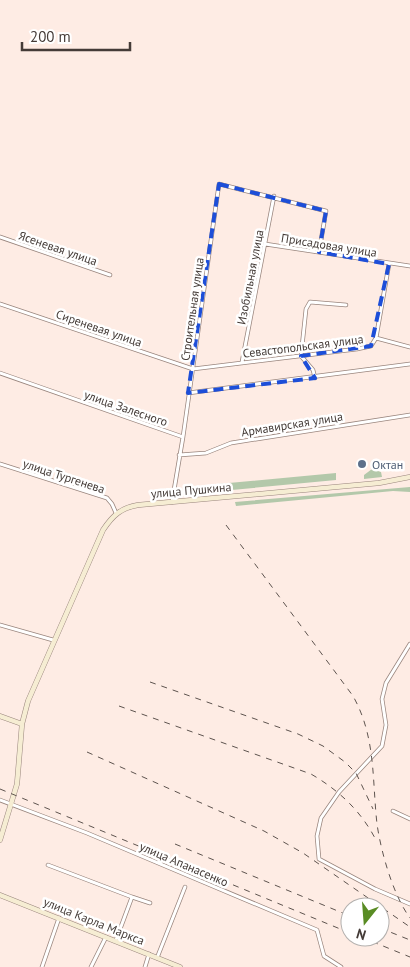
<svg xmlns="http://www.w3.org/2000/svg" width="410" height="967" font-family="'PT Sans',sans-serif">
<rect width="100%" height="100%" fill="#feece4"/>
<!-- green -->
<path fill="#b3c8aa" d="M372 469 381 472 382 477 364 479V475Z
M336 473V480L221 491 218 484Z
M410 487V492L393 491 236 506 235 502Z"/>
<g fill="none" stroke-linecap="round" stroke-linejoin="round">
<!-- street casing -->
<g stroke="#99857d" stroke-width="4.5">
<path id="street" d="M0 237 110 275
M265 244 410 266
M0 304 193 369 357 349 371 346 376 338 410 347
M376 338 389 264
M242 362 274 196
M0 373 183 437 172 502
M315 378 313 370 301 356 306 309 310 302 346 305
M188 393 410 364
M183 437 219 184 326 211 319 252
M179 455 206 453 231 443 410 415
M0 464 107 498 112 504 116 513
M0 625 53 640
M410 644 386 683 382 699 386 725 382 746 339 792 321 818 317 836 319 859 375 889 410 904
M0 800 87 833 317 930 324 956 341 967
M393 811 410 819
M48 865 132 897 116 940
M132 897 150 903
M157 958 185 887
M42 967 59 918
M91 967 106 937
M145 967 149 954"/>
</g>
<!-- secondary casing -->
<g stroke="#99857d" stroke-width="5.5">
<path id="secondary" d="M0 716 22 724
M0 840 17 784 22 724 28 701 103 530C113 515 121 508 138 505L379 483 410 477
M0 895 180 967"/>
</g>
<!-- street -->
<use href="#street" stroke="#fff" stroke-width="3"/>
<!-- secondary -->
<use href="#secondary" stroke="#f6edd3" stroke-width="4.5"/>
<!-- rail -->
<path stroke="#5e544f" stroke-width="1" stroke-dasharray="6 6" stroke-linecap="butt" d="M226 525 353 696C376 737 372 779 377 824 381 852 393 895 410 918
M150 682 298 734 323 746 345 762 356 773 373 809
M119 706 311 774C340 791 362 812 377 842
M87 752 264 831 303 853 410 927
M0 789 350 933
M175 844 350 916
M380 928 410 940
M361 937 410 957"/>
</g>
<!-- marked area -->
<path fill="none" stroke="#1d4ed8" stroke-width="4" stroke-dasharray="10 6" stroke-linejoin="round" d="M219 184 326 211 319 252 389 264 371 346 301 356 315 378 188 393Z"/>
<!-- markers -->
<circle fill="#5c6f8a" stroke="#fff" stroke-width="2" cx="362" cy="464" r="5"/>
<g text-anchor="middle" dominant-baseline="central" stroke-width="5" stroke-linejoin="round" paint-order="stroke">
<!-- street labels -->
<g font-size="12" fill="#443b37" stroke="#fff">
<text transform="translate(329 245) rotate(9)">Присадовая улица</text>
<text transform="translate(58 248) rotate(19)">Ясеневая улица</text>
<text transform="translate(250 277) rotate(-79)">Изобильная улица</text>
<text transform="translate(192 309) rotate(-82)">Строительная улица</text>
<text transform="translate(99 328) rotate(19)">Сиреневая улица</text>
<text transform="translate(303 346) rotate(-7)">Севастопольская улица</text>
<text transform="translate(126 408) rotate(19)">улица Залесного</text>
<text transform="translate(292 424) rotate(-9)">Армавирская улица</text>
<text transform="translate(64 476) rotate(18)">улица Тургенева</text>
<text transform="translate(191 490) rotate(-5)">улица Пушкина</text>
<text transform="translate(184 864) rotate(23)">улица Апанасенко</text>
<text transform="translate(94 921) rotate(22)">улица Карла Маркса</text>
</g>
<!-- service labels -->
<g font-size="12" fill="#4e5e75" stroke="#fff" text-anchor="start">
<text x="372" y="464">Октан</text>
</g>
</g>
<!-- north arrow -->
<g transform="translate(365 922) rotate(197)"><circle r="24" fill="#ffffff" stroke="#b4b1af"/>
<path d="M0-4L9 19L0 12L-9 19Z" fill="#598c24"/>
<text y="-8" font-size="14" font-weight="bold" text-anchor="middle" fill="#443b37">N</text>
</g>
<!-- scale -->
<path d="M22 42v8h108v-8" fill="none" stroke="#443b37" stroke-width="2.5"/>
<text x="30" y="42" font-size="15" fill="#443b37" stroke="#ffffff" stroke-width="4" paint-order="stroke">200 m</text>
</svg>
